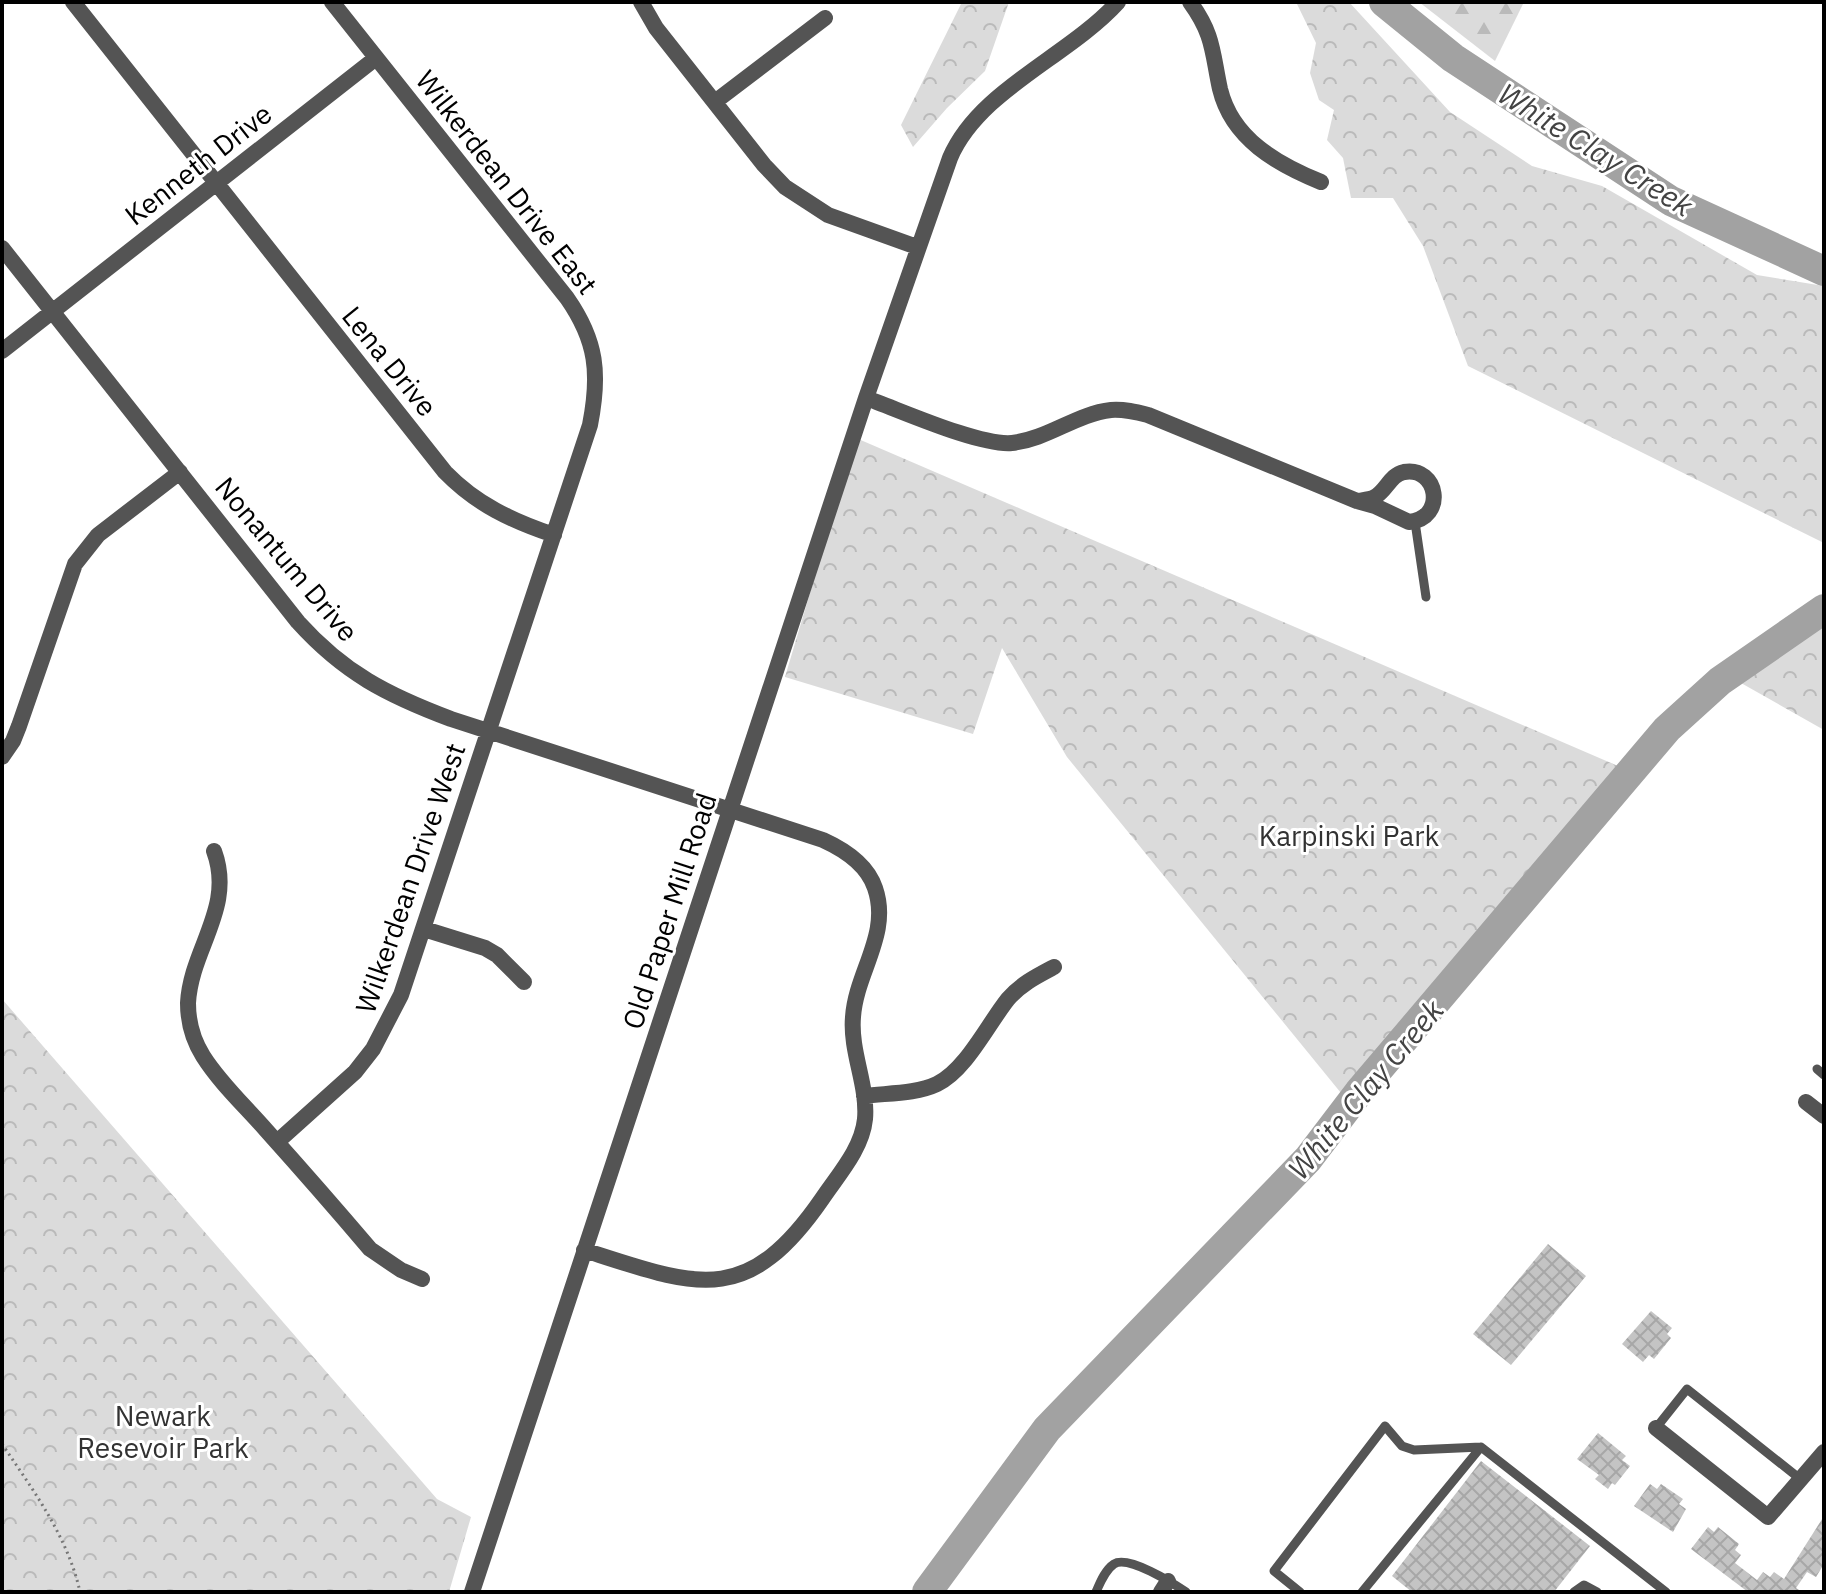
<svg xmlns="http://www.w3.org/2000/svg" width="1826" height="1594" font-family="'IBM Plex Sans',sans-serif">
<defs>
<pattern id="forest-firs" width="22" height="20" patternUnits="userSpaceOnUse" patternTransform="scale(2)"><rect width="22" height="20" fill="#dbdbdb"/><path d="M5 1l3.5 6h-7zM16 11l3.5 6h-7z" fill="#bababa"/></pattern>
<pattern id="park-crowns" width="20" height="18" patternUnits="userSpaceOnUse" patternTransform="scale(2)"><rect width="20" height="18" fill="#dbdbdb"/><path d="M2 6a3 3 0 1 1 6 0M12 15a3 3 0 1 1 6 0" fill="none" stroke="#bababa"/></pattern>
<pattern id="building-cross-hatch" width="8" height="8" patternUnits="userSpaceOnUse" patternTransform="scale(2)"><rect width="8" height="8" fill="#c4c4c4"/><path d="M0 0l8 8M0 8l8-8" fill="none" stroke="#a7a7a7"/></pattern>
</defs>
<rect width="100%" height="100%" fill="#fff"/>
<!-- forest -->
<path fill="url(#forest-firs)" d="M1419 2H1524L1495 61Z"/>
<!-- park -->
<path fill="url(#park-crowns)" d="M962 2H1009L985 71 947 108 913 147 901 125Z
M1296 2H1349L1450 112 1532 166 1602 186 1757 275 1824 286V543L1468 366 1423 246 1393 198H1351L1343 158 1327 140 1334 110 1319 100 1310 73 1316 43Z
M856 438 1618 766 1499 920 1464 961 1407 1014 1353 1083 1341 1093 1067 757 1002 648 973 734 785 677Z
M1824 623V730L1741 683Z
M2 999 437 1499 471 1517 449 1592H2Z"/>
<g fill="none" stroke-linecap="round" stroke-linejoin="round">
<!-- river -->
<path stroke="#a2a2a2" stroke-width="30" d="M1384 2 1453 58 1671 201 1824 271
M927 1592 1047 1429 1308 1159 1359 1092 1667 729 1720 681 1824 609"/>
</g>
<!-- building -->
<path fill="url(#building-cross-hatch)" d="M1548 1244 1586 1276 1511 1365 1473 1334Z
M1651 1311 1672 1328 1667 1334 1671 1338 1654 1359 1649 1355 1643 1362 1622 1344Z
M1598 1433 1626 1456 1622 1460 1630 1466 1615 1485 1612 1483 1608 1489 1595 1479 1599 1475 1577 1459Z
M1481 1461 1590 1546 1554 1592H1412L1392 1576Z
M1650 1484 1657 1489 1661 1484 1683 1499 1679 1504 1686 1509 1673 1532 1634 1506Z
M1824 1516V1564L1816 1577 1807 1572 1796 1588 1802 1592H1748L1691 1549 1708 1527 1714 1532 1718 1527 1739 1544 1735 1550 1741 1555 1735 1563 1757 1580 1763 1572 1770 1577 1774 1572 1784 1579Z"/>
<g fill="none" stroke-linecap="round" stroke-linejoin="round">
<!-- path -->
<path stroke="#767676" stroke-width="3" stroke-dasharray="2 4" stroke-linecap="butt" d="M2 1444C33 1490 68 1537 80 1592"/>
<!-- lane -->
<path stroke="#545454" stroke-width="9" d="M1415 522 1426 597
M1817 1069 1824 1075
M1656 1428 1687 1389 1799 1478
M1096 1592C1100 1583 1105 1570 1114 1564 1128 1555 1173 1583 1186 1592
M1300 1592 1274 1571 1385 1426 1402 1446 1414 1450 1481 1447 1666 1592
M1362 1592 1481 1447
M1574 1592 1584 1585 1597 1592"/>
<!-- street -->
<path stroke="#545454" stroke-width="16" d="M73 2 445 472C476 504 512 521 554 535
M641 2 656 28 764 165 785 187 828 215 917 247
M1190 2C1214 35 1212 52 1220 89 1232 139 1277 164 1321 182
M716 101 825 18
M2 248 298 622C344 673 387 695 451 719L823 840C845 850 867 864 875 888 891 934 856 972 853 1017 850 1052 868 1085 865 1119 862 1149 838 1175 822 1199 746 1309 696 1286 584 1250
M2 351 376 58
M866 398C900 410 979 446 1012 443 1048 439 1076 414 1111 410 1124 409 1136 412 1148 415L1357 501 1375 506 1409 522C1447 518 1438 466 1404 472 1390 475 1387 490 1375 497 1370 500 1363 500 1357 501
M2 757 13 741 19 726 75 564 98 535 180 472
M214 851C235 908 191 948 188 1003 188 1022 193 1040 203 1056 220 1083 245 1106 266 1130 301 1169 336 1209 370 1249L401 1270 422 1279
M424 929 485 948 497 955 524 982
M864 1096C887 1093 916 1094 937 1084 966 1070 988 1024 1008 999 1021 984 1037 976 1054 967
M1806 1102 1824 1116
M277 1142 355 1072 373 1049 401 995 590 425C600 374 597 341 567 298L332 2
M1656 1428 1768 1517 1824 1452
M472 1592 866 398 950 158C979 90 1068 57 1118 2
M1161 1592 1168 1581"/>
</g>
<g text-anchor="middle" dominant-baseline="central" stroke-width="6" stroke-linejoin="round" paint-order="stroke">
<!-- street labels -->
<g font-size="28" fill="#000" stroke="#fff">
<text transform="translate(198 164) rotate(-38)">Kenneth Drive</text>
<text transform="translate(507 182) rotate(52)">Wilkerdean Drive East</text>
<text transform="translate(390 361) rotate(51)">Lena Drive</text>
<text transform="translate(287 559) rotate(50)">Nonantum Drive</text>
<text transform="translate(410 878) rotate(-71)">Wilkerdean Drive West</text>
<text transform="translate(669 911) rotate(-72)">Old Paper Mill Road</text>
</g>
<!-- park labels -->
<g font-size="28" fill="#323232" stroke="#fff">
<text x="1349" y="835">Karpinski Park</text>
<text x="163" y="1415">Newark<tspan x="163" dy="32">Resevoir Park</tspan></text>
</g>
<!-- water labels -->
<g font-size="30" font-style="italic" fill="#434343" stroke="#fff">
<text transform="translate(1596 149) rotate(32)">White Clay Creek</text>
<text transform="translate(1365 1089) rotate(-50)">White Clay Creek</text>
</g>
</g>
<!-- border -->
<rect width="1826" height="1594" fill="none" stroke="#000000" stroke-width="8"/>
</svg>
